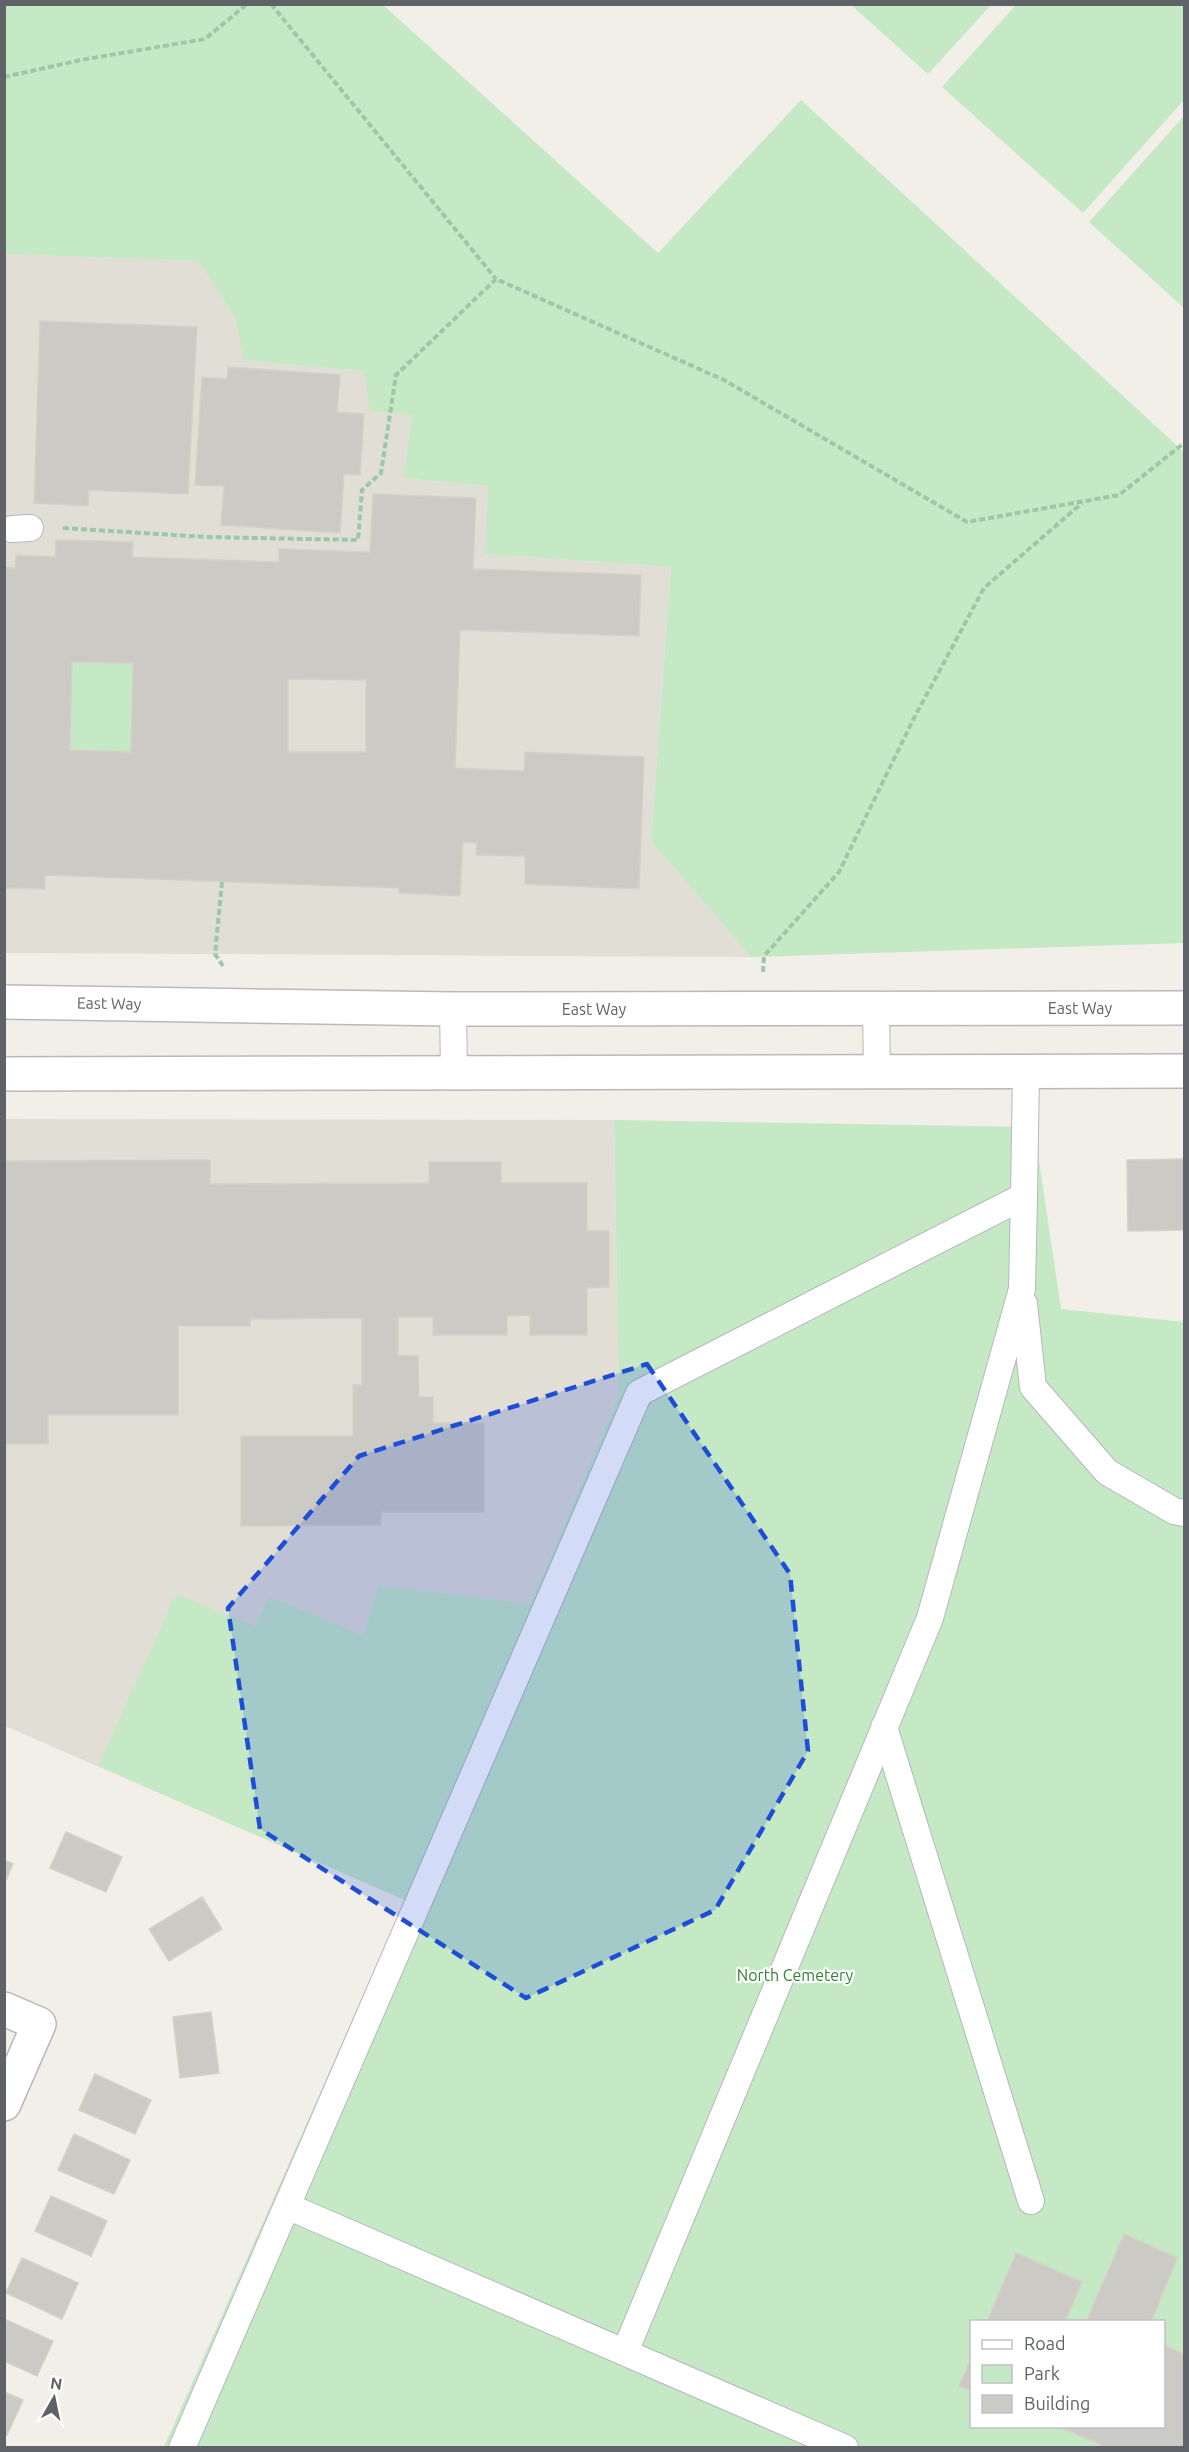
<svg xmlns="http://www.w3.org/2000/svg" width="1189" height="2452" font-family="Ubuntu,sans-serif">
<rect width="100%" height="100%" fill="#f1efe8"/>
<!-- education -->
<path fill="#e1ded6" d="M5 254 200 261 235 318 245 360 364 371 412 414 403 478 488 486 486 554 671 567 651 841 751 957 5 953Z
M5 1119 614 1120 619 1394 405 1900 5 1726Z"/>
<!-- green -->
<path fill="#c5e8c5" fill-rule="evenodd" d="M5 4 383 5 658 253 801 100 1184 452V943L751 957 651 841 671 567 485 554 488 486 403 478 412 415 370 411 364 371 244 360 235 318 199 261 5 254Z
M851 5H991L928 74Z
M1016 5H1184V100L1083 213 942 87Z
M1184 116V308L1089 222Z
M72 662 133 663 131 752 71 750Z
M614 1120 1034 1127 1061 1309 1184 1322V2447H164L405 1900 98 1766 176 1594 255 1626 269 1596 364 1636 379 1585 530 1604 619 1394ZM972 2322H1164V2426H972Z"/>
<!-- building -->
<path fill="#cccac5" stroke="#d6d1c6" stroke-width="1.5" fill-rule="evenodd" d="M40 321 197 327 188 494 89 490 88 506 34 503Z
M228 367 340 375 337 412 364 414 360 475 344 474 340 533 221 525 224 486 195 485 202 377 227 379Z
M373 494 476 498 473 569 641 575 639 636 460 630 455 768 524 771 525 752 644 757 639 889 525 884V856L476 855 477 843 463 842 460 896 399 893V888L45 875V889L4 888V567L15 568 16 555 55 557 56 540 133 542 132 557 279 562V549L370 552ZM72 662 133 663 131 752 70 750ZM288 679 366 680V752H288Z
M1184 1159V1230L1128 1231 1127 1160Z
M210 1160V1184L429 1183V1162H501V1183H587V1231H609V1287L587 1288V1335H530V1315L507 1316V1335H433V1317H398V1355L418 1356 419 1397H433V1423H484V1512H381V1525L241 1526V1436H353V1385H362V1318L250 1319V1326H178V1415H48V1444H4V1161Z
M66 1832 122 1857 106 1892 50 1868Z
M4 1860 13 1864 4 1885Z
M202 1897 222 1929 169 1961 149 1929Z
M211 2012 219 2073 180 2078 173 2017Z
M95 2074 151 2100 135 2134 79 2110Z
M74 2134 130 2160 114 2194 58 2170Z
M51 2196 107 2221 91 2256 35 2231Z
M1124 2234 1177 2258 1151 2322H1086Z
M1016 2253 1082 2282 1065 2322H987Z
M22 2258 78 2283 62 2319 6 2293Z
M4 2319 53 2341 37 2376 4 2361Z
M1164 2345 1184 2354V2448H1098L1100 2444 1057 2426H1164Z
M972 2356V2391L959 2386Z
M4 2392 23 2400 7 2435 4 2434Z"/>
<g fill="none" stroke-linecap="round" stroke-linejoin="round">
<!-- lane casing -->
<g stroke="#b5b8bc" stroke-width="28">
<path id="lane" d="M12 529 30 528
M876 1008 877 1072
M453 1009 454 1072
M1024 1304 1033 1387 1107 1472 1174 1511 1184 1513
M884 1727 1031 2201
M287 2206 845 2448
M625 2352 930 1618 1022 1289 1024 1196
M182 2448 639 1393 1024 1196 1026 1071"/>
</g>
<!-- street casing -->
<g stroke="#b5b8bc" stroke-width="36">
<path id="street" d="M4 2009 39 2024 4 2104"/>
</g>
<!-- secondary casing -->
<g stroke="#b6babf" stroke-width="36">
<path id="secondary" d="M4 1002 453 1009 1184 1008
M4 1074 1184 1071"/>
</g>
<!-- path -->
<path stroke="#9cc7a9" stroke-width="4" stroke-dasharray="6 3" stroke-linecap="butt" d="M271 4 496 279
M4 77 81 60 205 39 247 4
M63 528 206 537 358 540 362 490 381 473 396 375 496 279 724 380 967 522 1119 495 1184 443
M222 882 215 954 223 966
M763 972 764 956 839 872 914 718 984 588 1082 503"/>
<!-- lane -->
<use href="#lane" stroke="#fff" stroke-width="26"/>
<!-- street -->
<use href="#street" stroke="#fff" stroke-width="33"/>
<!-- secondary -->
<use href="#secondary" stroke="#fff" stroke-width="33"/>
</g>
<!-- marked area -->
<path fill="#1d4ed8" fill-opacity="0.2" stroke="#1d4ed8" stroke-width="4.5" stroke-dasharray="12 8" stroke-linejoin="round" d="M647 1364 790 1574 808 1751 715 1910 526 1998 260 1829 228 1608 359 1456Z"/>
<g text-anchor="middle" dominant-baseline="central" stroke-width="4.5" stroke-linejoin="round" paint-order="stroke">
<!-- street labels -->
<g font-size="16" fill="#5f6368" stroke="#fff">
<text transform="translate(109 1003) rotate(1)">East Way</text>
<text x="1080" y="1008">East Way</text>
<text x="594" y="1009">East Way</text>
</g>
<!-- park labels -->
<g font-size="16" fill="#348238" stroke="#fff">
<text x="795" y="1975">North Cemetery</text>
</g>
</g>
<!-- border -->
<rect width="1189" height="2452" fill="none" stroke="#5f6368" stroke-width="12"/>
<!-- legend -->
<rect x="970" y="2320" width="195" height="108" fill="#ffffff" stroke="#bfc1c3" stroke-width="1.5"/>
<rect x="982" y="2340" width="30" height="9" fill="#ffffff" stroke="#bfc1c3" stroke-width="1.5"/>
<text x="1024" y="2350" font-size="18" fill="#5f6368">Road</text>
<rect x="982" y="2365" width="30" height="18" fill="#c5e8c5" stroke="#bfc1c3" stroke-width="1.5"/>
<text x="1024" y="2380" font-size="18" fill="#5f6368">Park</text>
<rect x="982" y="2395" width="30" height="18" fill="#cccac5" stroke="#bfc1c3" stroke-width="1.5"/>
<text x="1024" y="2410" font-size="18" fill="#5f6368">Building</text>
<!-- north arrow -->
<g transform="translate(54 2398) rotate(9)" stroke="#ffffff" stroke-width="4.5" paint-order="stroke">
<path d="M0-4.5L10 22L0 15L-10 22Z" fill="#5f6368"/>
<text y="-9" font-size="16" font-weight="bold" text-anchor="middle" fill="#5f6368">N</text>
</g>
</svg>
